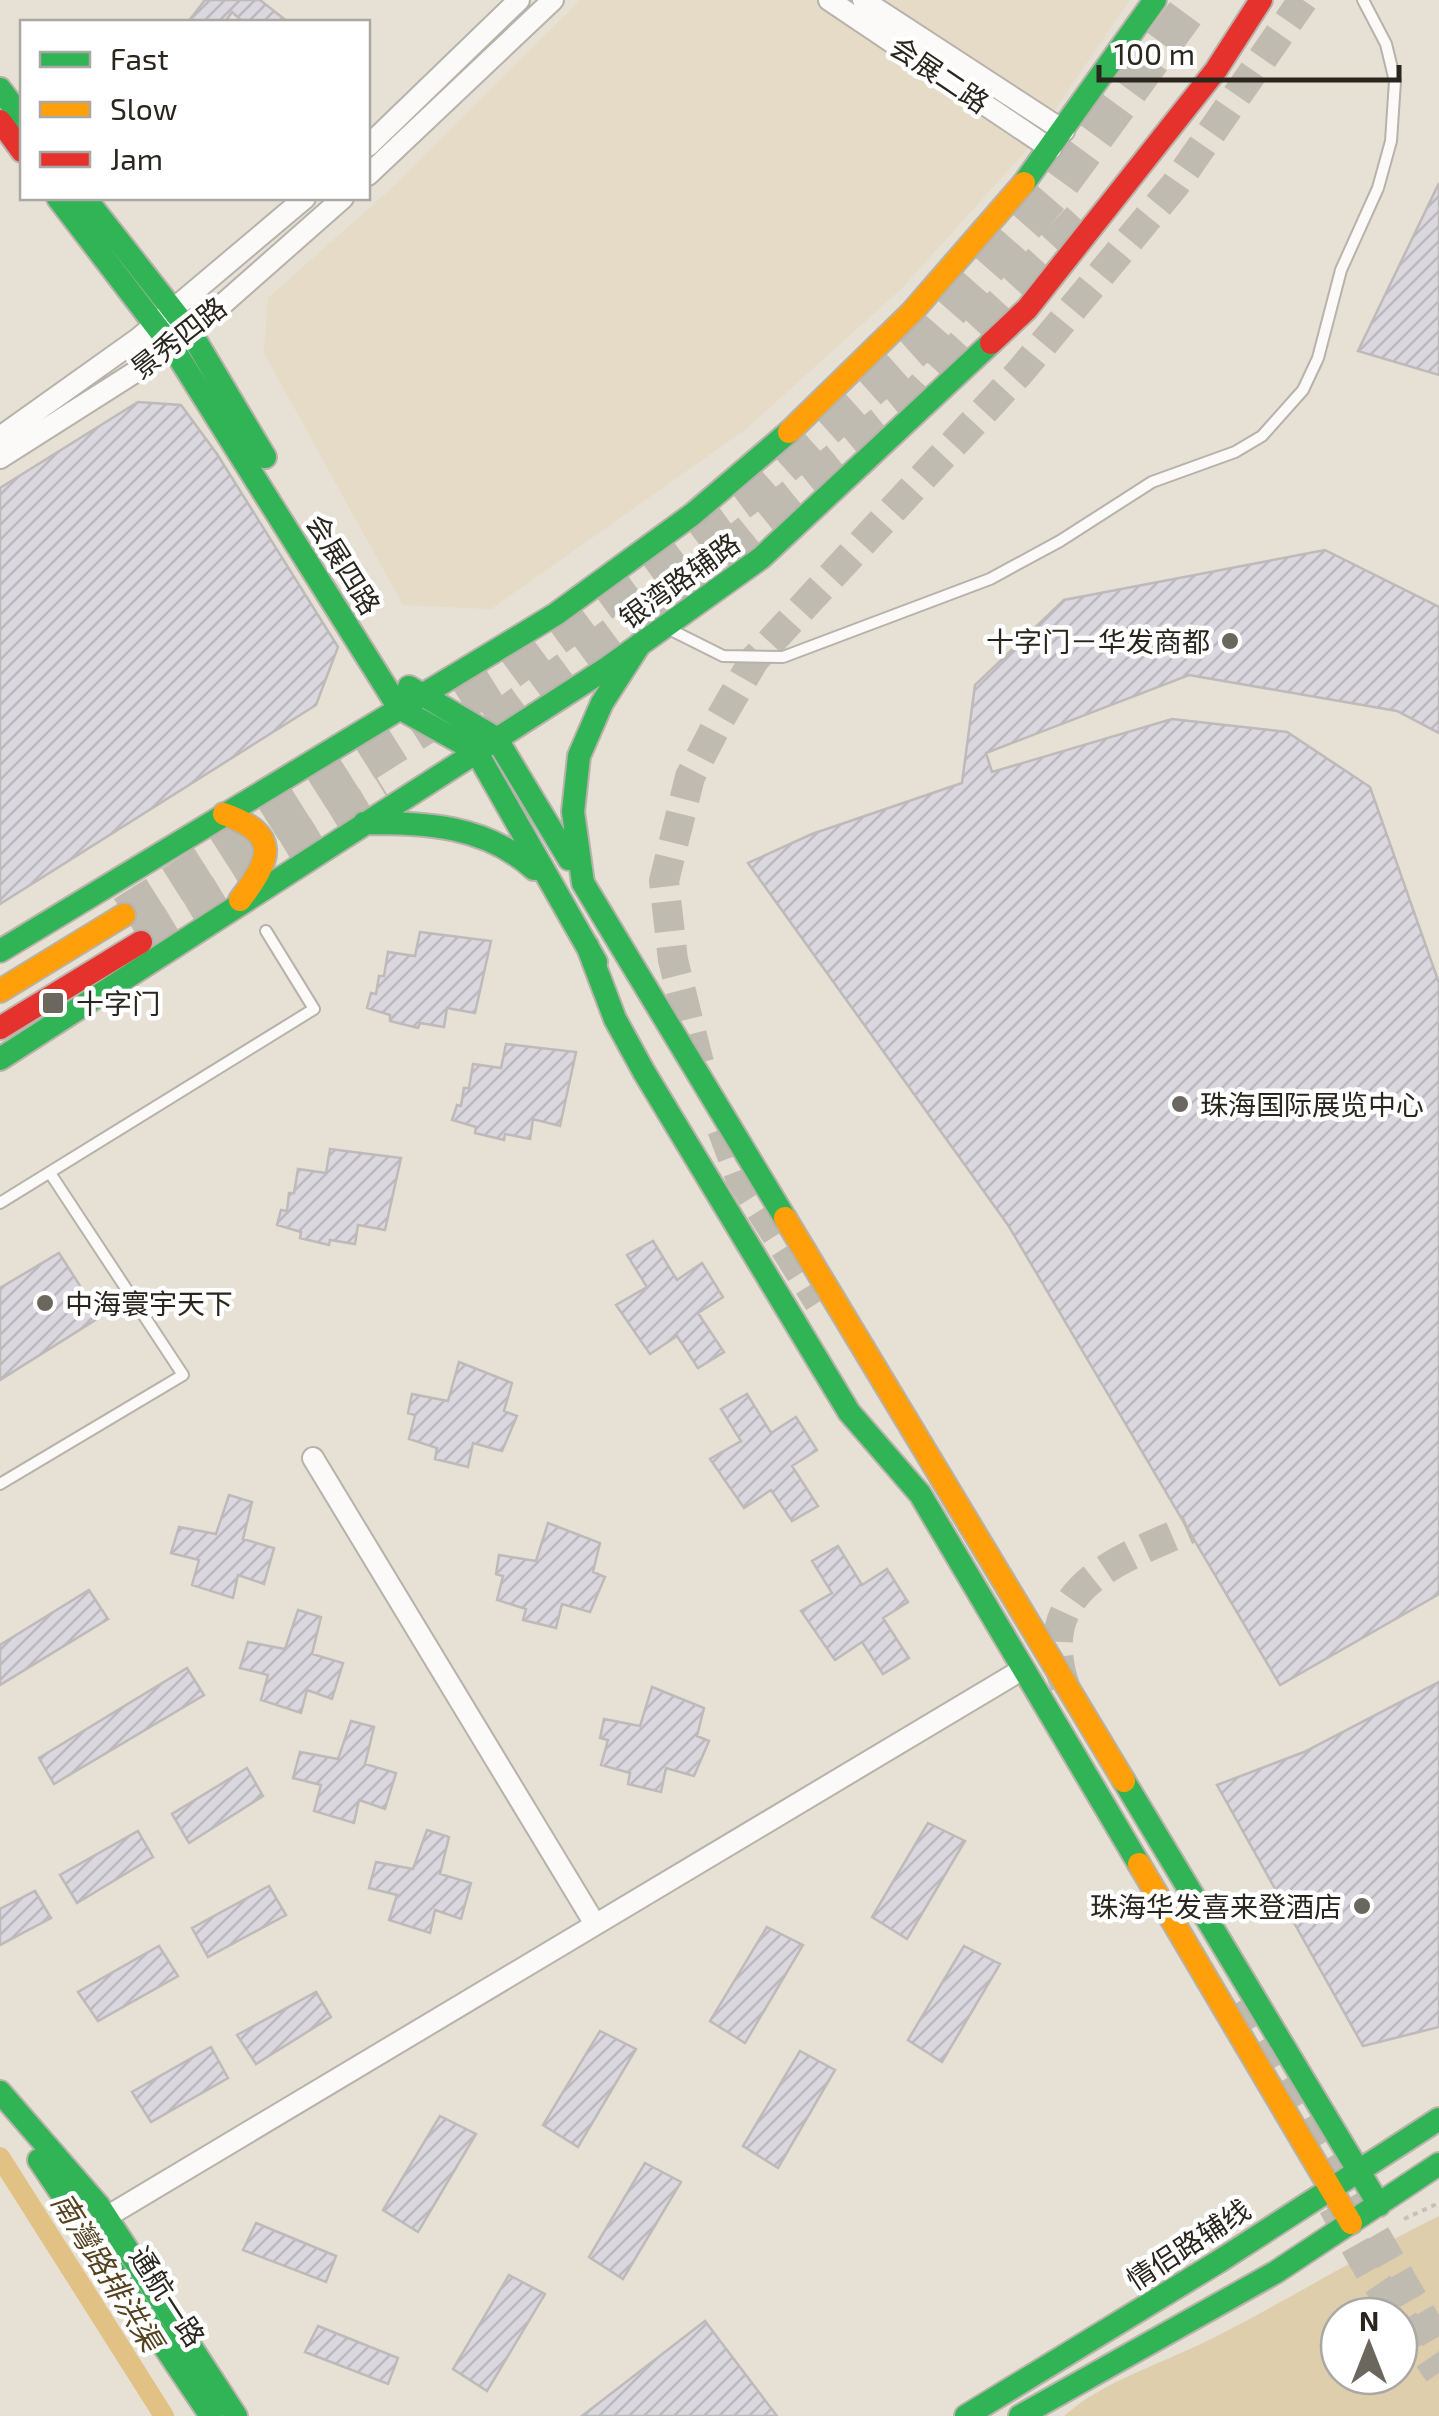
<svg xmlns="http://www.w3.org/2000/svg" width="1439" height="2416" font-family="'Exo 2','Noto Sans SC',sans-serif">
<defs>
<pattern id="building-hatch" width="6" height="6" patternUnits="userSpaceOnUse" patternTransform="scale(2.5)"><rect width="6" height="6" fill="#dbd7de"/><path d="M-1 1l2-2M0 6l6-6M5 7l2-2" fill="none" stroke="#bcb8be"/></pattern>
</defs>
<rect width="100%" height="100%" fill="#e6e0d5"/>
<!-- built -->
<path fill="#e5dbc7" d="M580 0H1130L1030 146 901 289 746 429 491 609 403 605 264 353 268 298 394 186Z"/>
<!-- green -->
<path fill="#dfceac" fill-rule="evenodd" d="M1439 2216V2416H1064C1104 2380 1167 2362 1215 2337 1290 2299 1362 2254 1439 2216ZM1339 2316H1399V2376H1339Z"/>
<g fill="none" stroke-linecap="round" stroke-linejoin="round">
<!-- canal -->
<path stroke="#e1c284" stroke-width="20" d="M0 2157 164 2416"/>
</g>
<!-- building -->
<path fill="url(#building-hatch)" stroke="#bdbab9" stroke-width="2.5" d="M205 0H260L288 22H243L232 12 225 22H188Z
M1439 183V375L1358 351Z
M138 402 181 405 217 454 338 647 316 705 0 904V488Z
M1325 550 1439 607V733L1397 711 1189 675 986 753 992 772 1172 719 1287 732 1370 787 1439 983V1594L1280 1685 1008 1225 748 863 812 834 962 783 975 685 1064 600Z
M420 932 491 941 475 1013 447 1008 444 1027 420 1023 418 1028 390 1021V1015L367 1008 371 993 376 994 379 976H384L388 952 415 956Z
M506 1044 576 1052 560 1126 533 1119 530 1139 505 1134 504 1140 475 1133 476 1127 452 1120 457 1105 461 1106 464 1088H469L473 1064 501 1068Z
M330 1149 401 1158 385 1230 358 1225 355 1244 330 1240 329 1245 300 1238 301 1232 277 1225 281 1210 287 1211 289 1193H294L298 1169 326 1173Z
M653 1241 677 1280 702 1263 723 1297 698 1313 724 1352 698 1368 677 1336 650 1354 616 1305 647 1287 627 1255Z
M59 1253 100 1317 0 1380V1288Z
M459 1362 512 1383 504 1411 517 1416 502 1451 473 1443 468 1467 435 1459 437 1448 409 1439 415 1415 408 1413 412 1394 448 1401Z
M747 1394 771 1433 796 1417 817 1450 792 1466 818 1506 792 1521 771 1490 744 1508 710 1459 741 1441 721 1409Z
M229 1495 252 1502 243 1539 274 1548 264 1584 238 1575 233 1598 192 1585 199 1560 171 1553 179 1527 216 1534Z
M548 1523 600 1543 593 1572 605 1577 590 1612 562 1604 556 1628 523 1620 526 1609 497 1600 503 1576 496 1574 499 1555 536 1561Z
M838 1546 862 1585 887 1569 908 1602 883 1618 909 1658 883 1674 862 1642 835 1660 801 1611 832 1593 812 1561Z
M89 1590 108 1619 0 1685V1645Z
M298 1610 321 1617 312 1654 343 1663 332 1699 307 1690 301 1713 261 1700 268 1675 240 1668 248 1642 285 1649Z
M187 1668 204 1695 54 1784 39 1758Z
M1439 1682V2027L1363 2046 1217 1785 1304 1752Z
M652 1687 704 1708 697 1736 709 1741 694 1776 666 1768 661 1792 628 1784 630 1773 601 1765 608 1740 600 1738 604 1719 640 1726Z
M351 1721 374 1727 365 1764 396 1773 385 1809 359 1800 354 1823 314 1811 321 1785 293 1778 300 1752 338 1759Z
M247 1768 263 1796 189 1843 172 1814Z
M928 1823 965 1841 907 1939 872 1917Z
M427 1830 449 1837 440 1874 471 1883 461 1919 435 1910 430 1933 389 1920 397 1895 369 1888 376 1862 413 1869Z
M138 1831 153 1857 77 1903 60 1875Z
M269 1886 286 1915 208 1957 192 1928Z
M35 1891 51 1918 0 1945V1909Z
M767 1927 803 1945 745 2043 710 2021Z
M159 1946 178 1976 98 2021 78 1992Z
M964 1946 1000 1964 942 2062 908 2040Z
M316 1992 331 2017 256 2064 237 2035Z
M600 2031 636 2049 578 2147 543 2125Z
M211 2047 228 2078 151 2122 132 2092Z
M800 2051 835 2070 778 2168 743 2146Z
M440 2116 476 2134 418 2232 383 2210Z
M645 2163 681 2182 623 2279 589 2257Z
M256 2223 336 2256 326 2282 243 2250Z
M509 2275 545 2294 487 2391 453 2369Z
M705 2321 777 2416H582Z
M318 2326 398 2358 388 2384 305 2352Z"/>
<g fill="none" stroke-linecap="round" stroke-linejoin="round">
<!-- secondary-tunnel -->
<path stroke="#c0bbb0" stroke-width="30" stroke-dasharray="30 15" stroke-linecap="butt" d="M699 1063 673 960 664 881 690 777 720 719 754 660 1020 372 1175 185 1303 0
M722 1129 740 1177 819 1302
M1065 1686C1032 1588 1118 1560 1189 1529
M1240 2001 1439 2345
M1333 2206 1373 2277 1439 2373"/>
<!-- highway-tunnel -->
<path stroke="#c0bbb0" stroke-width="38" stroke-dasharray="38 19" stroke-linecap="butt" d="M492 726 715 561 920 394 1092 208
M124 915 497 680 761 486 920 344 1055 191 1195 0
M141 942 387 794"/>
<!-- lane casing -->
<g stroke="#b7b2aa" stroke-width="14">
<path id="lane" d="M669 629 723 656 783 657 990 579 1060 541 1152 482 1235 452 1262 436 1303 390 1318 358 1341 270 1378 188 1391 141 1395 81 1386 44 1363 0
M0 1203 314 1009 266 931
M0 1484 183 1375 50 1173"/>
</g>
<!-- street casing -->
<g stroke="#b7b2aa" stroke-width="24">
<path id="street" d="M829 0 1051 149
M863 0 1064 131
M368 146 519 0
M368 175 553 0
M0 437 139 338 305 198
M0 458 173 348 343 198
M313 1458 595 1924
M108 2216 1023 1669"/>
</g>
<!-- fast casing -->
<g stroke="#b7b2aa" stroke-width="26">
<path id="fast" d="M0 89 22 118
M1024 183 1155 0
M58 198 173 348 399 708 476 751 596 962
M85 198 191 333 265 457
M640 644 602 703 579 756 573 812 583 883 785 1218
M409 687 496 738 569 859
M364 823C427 823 485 825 534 869
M587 945 615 1019 644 1072 849 1412 920 1494 1139 1864
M0 951 556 614 693 514 789 432
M0 1059 607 668 761 558 991 343
M1124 1781 1379 2205
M0 2092 99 2206 236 2416
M39 2160 211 2416
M966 2416 1218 2262 1439 2119
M1020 2416 1276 2272 1439 2164"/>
</g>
<!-- slow casing -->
<g stroke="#b7b2aa" stroke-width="26">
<path id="slow" d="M789 432 912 312 1024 183
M224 814C279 834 273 857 240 900
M0 991 124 915
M785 1218 1124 1781
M1139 1864 1351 2223"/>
</g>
<!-- jam casing -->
<g stroke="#b7b2aa" stroke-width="26">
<path id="jam" d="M0 121 22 151
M991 343 1027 309 1216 70 1261 0
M0 1028 141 942"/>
</g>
<!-- path -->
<path stroke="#c3c1bc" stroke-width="4" stroke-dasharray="5 5" stroke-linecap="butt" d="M1404 2219 1439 2203"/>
<!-- lane -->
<use href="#lane" stroke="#fbfaf9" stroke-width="10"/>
<!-- street -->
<use href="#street" stroke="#fbfaf9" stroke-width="20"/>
<!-- fast -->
<use href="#fast" stroke="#30b455" stroke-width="22"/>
<!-- slow -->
<use href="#slow" stroke="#ff9f0a" stroke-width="22"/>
<!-- jam -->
<use href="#jam" stroke="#e5322d" stroke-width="22"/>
</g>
<!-- markers -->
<g fill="#6c675e" stroke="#fff" stroke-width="4">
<circle cx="1230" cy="641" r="10"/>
<rect x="41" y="991" width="24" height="24" rx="5"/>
<circle cx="1180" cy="1104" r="10"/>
<circle cx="45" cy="1303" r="10"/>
<circle cx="1362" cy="1906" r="10"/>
</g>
<g text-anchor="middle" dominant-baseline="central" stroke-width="9" stroke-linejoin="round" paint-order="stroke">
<!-- street labels -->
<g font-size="28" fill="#2a261e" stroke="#fff">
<text transform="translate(940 74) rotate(34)">会展二路</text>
<text transform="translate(178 337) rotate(-38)">景秀四路</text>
<text transform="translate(344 564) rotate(58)">会展四路</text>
<text transform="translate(679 580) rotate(-36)">银湾路辅路</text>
<text transform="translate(1188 2244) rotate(-33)">情侣路辅线</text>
<text transform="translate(168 2296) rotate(57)">通航一路</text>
</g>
<!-- poi labels -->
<g font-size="28" fill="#2a261e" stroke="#fff" text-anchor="start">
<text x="1210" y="641" text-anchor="end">十字门－华发商都</text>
<text x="76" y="1003">十字门</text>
<text x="1200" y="1104">珠海国际展览中心</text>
<text x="65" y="1303">中海寰宇天下</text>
<text x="1342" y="1906" text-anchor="end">珠海华发喜来登酒店</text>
</g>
<!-- water labels -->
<g font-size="30" font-style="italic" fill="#55431f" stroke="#fff">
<text transform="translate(108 2271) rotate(58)">南灣路排洪渠</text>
</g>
</g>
<!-- legend -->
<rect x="20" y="20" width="350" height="180" fill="#ffffff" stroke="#aaa8a5" stroke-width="2.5"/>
<rect x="40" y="52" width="50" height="15" fill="#30b455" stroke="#aaa8a5" stroke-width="2.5"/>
<text x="110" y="70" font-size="30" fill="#2a261e">Fast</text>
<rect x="40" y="102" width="50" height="15" fill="#ff9f0a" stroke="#aaa8a5" stroke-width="2.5"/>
<text x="110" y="120" font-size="30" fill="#2a261e">Slow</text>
<rect x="40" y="152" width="50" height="15" fill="#e5322d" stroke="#aaa8a5" stroke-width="2.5"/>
<text x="110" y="170" font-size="30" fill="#2a261e">Jam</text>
<!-- north arrow -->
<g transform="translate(1369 2346)"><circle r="48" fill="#ffffff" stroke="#aaa8a5" stroke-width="2.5"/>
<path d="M0-8L18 38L0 25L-18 38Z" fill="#6c675e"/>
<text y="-15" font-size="28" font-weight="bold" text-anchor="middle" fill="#2a261e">N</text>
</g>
<!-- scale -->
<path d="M1099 65v15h300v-15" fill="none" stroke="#2a261e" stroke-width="5"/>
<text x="1114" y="65" font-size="30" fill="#2a261e" stroke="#ffffff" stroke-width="8" paint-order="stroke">100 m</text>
</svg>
